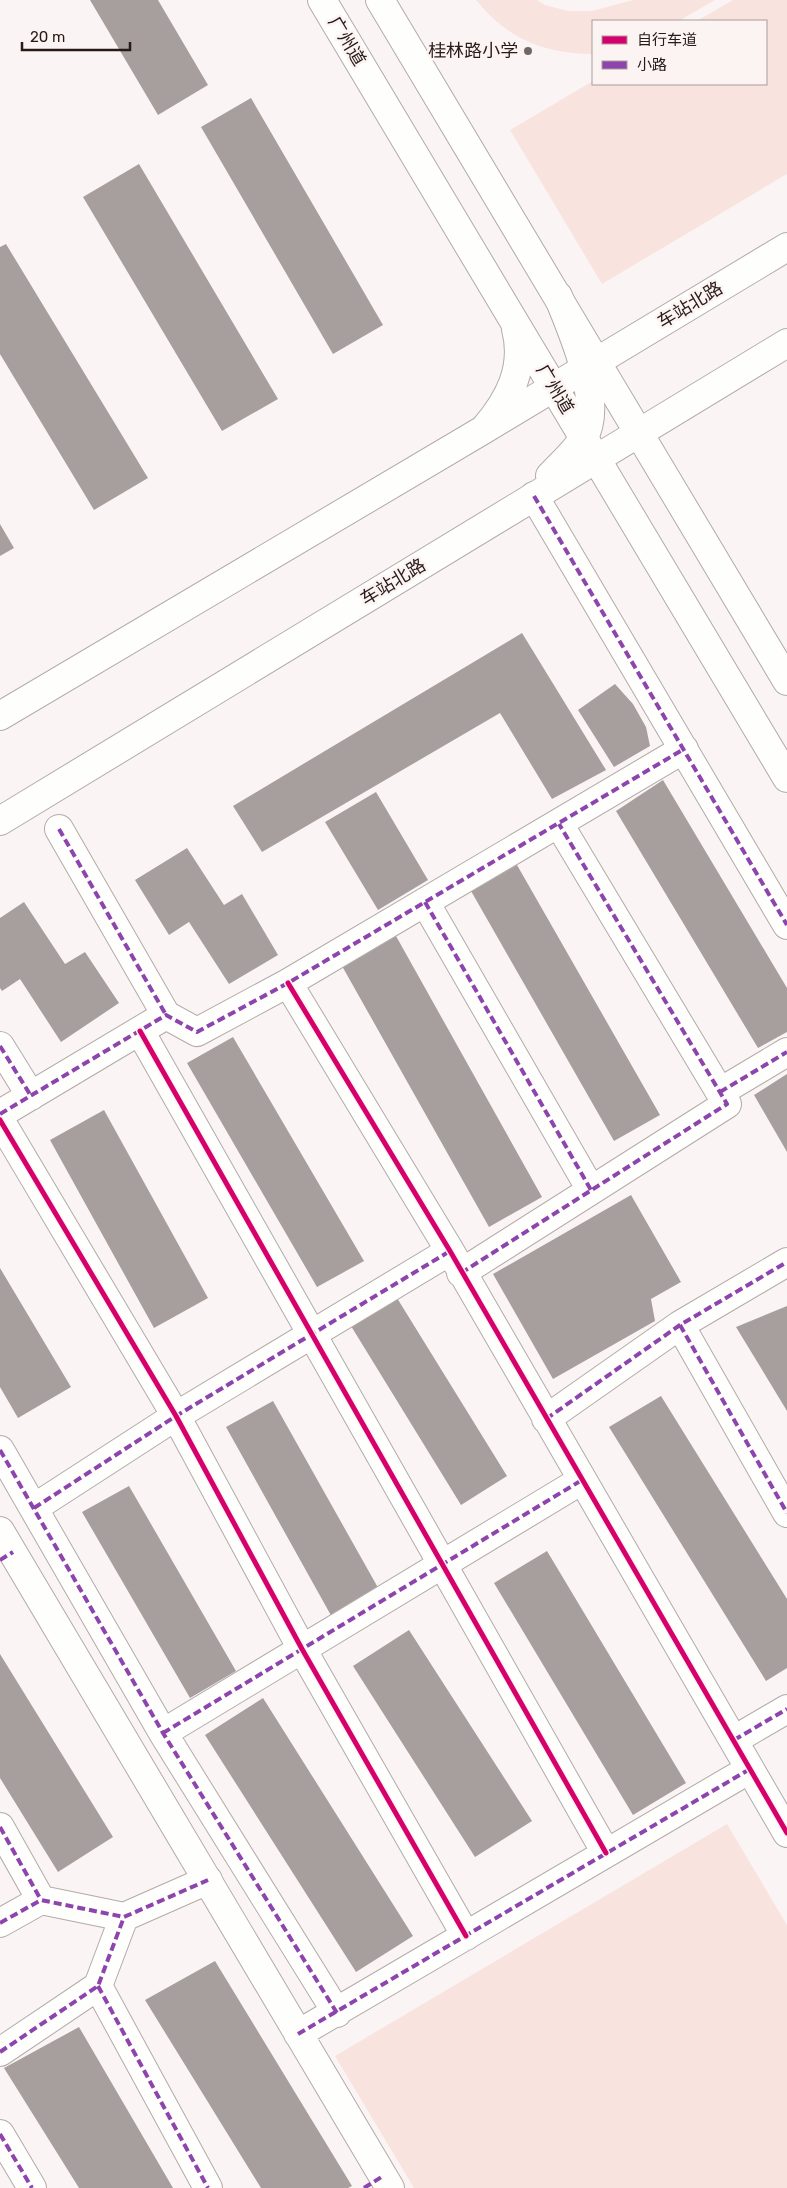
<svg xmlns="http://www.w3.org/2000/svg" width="787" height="2188" font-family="Rubik,'Noto Sans SC',sans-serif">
<rect width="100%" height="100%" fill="#faf5f4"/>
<!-- green -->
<path fill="#f8e3df" d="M476 0H537L545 5 568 11H592L633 0H715L679 21H593L592 54C542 53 508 39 476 0Z
M733 0H787V174L602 284 510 130 593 81V84H766V21H697Z
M727 1824 787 1925V2188H414L335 2056Z"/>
<!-- building -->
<path fill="#a79f9d" d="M90 0H158L208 85 158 115Z
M251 98 383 325 333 354 201 127Z
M139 164 278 399 222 431 83 197Z
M6 244 148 478 94 510 0 354V247Z
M0 524 14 548 0 556Z
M522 633 606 770 552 799 500 713 262 852 233 806Z
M615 684 633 704 646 727 650 746 614 767 578 710Z
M663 780 787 988V1032L758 1048 616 811Z
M376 792 428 880 378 910 325 822Z
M187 848 224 905 242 894 278 955 229 984 189 922 169 935 135 880Z
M517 865 660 1115 614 1141 471 891Z
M24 902 65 964 85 952 119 1003 61 1042 20 979 2 991 0 988V918Z
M396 936 542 1197 489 1227 342 966Z
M233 1037 364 1261 317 1287 187 1063Z
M787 1074V1152L754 1095Z
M104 1110 208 1298 154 1328 50 1140Z
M631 1195 681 1282 651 1299 655 1321 553 1379 493 1274Z
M0 1268 71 1387 18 1418 0 1387Z
M397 1298 507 1476 461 1505 351 1326Z
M787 1306V1411L736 1327Z
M661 1396 787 1599V1668L766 1681 609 1427Z
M273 1401 381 1593 333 1619 226 1427Z
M129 1486 236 1671 190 1698 82 1512Z
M547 1551 686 1783 633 1815 494 1583Z
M409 1630 532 1821 475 1857 353 1666Z
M0 1654 113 1837 58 1872 0 1778Z
M263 1698 413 1936 356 1972 205 1735Z
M215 1961 352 2186 348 2188H261L145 2000Z
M79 2027 173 2188H79L4 2068Z"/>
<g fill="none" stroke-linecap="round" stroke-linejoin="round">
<!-- street casing -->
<g stroke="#b3aaa9" stroke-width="30">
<path id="street" d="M534 496 787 925
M59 829 166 1015
M425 902 591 1190
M288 983 450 1251 787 1833
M140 1031 606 1853
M0 1046 31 1096
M720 1092 787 1052
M0 1114 166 1015 197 1032 288 983 684 749
M0 1120 176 1416 302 1649 466 1936
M461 1273 727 1104 559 824
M680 1325 787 1513
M546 1419 680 1325 787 1262
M0 1450 163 1733 337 2013
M34 1508 176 1416 450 1251
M0 1531 390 2188
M163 1733 582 1480
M734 1740 787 1709
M0 1827 41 1900
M0 1923 41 1900 124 1917
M98 1986 208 2188
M298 2034 750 1769
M0 2052 98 1986 124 1917 208 1880
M0 2134 32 2188"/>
</g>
<!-- secondary casing -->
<g stroke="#b3aaa9" stroke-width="30">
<path id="secondary" d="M322 0 787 778
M380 0 787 681
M485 428C509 400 526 368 516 329"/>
</g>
<!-- primary casing -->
<g stroke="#b3aaa9" stroke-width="30">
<path id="primary" d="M550 476C561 464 574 453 583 439 605 403 572 331 558 296
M0 716 483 430 787 247
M0 821 787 343"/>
</g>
<!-- street -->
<use href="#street" stroke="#fefefd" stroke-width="28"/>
<!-- secondary -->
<use href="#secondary" stroke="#fefefd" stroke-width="28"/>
<!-- primary -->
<use href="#primary" stroke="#fefefd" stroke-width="28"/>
<!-- quiet -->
<path stroke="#8e44ad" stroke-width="4" stroke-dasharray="8 4" stroke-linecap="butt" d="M534 496 787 925
M59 829 166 1015
M425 902 591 1190
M0 1046 31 1096
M720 1092 787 1052
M0 1114 166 1015 197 1032 288 983 684 749
M461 1273 727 1104 559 824
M680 1325 787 1513
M546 1419 680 1325 787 1262
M0 1450 163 1733 337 2013
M34 1508 176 1416 450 1251
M0 1560 13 1552
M163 1733 582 1480
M734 1740 787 1709
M0 1827 41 1900
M0 1923 41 1900 124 1917
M98 1986 208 2188
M298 2034 750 1769
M0 2052 98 1986 124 1917 208 1880
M0 2134 32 2188
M364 2188 383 2176"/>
<!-- cycleway casing -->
<g stroke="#fcf4f2" stroke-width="8">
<path id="cycleway" d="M288 983 450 1251 787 1833
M140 1031 606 1853
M0 1120 176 1416 302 1649 466 1936"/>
</g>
<!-- cycleway -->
<use href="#cycleway" stroke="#d6006c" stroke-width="5"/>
</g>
<!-- markers -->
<circle fill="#716764" stroke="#fcf4f2" stroke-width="2" cx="528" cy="51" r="5"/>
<g text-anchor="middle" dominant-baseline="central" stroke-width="5" stroke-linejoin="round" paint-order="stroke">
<!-- street labels -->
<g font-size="18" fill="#271a17" stroke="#fcf4f2">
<text transform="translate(347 41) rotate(59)">广州道</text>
<text transform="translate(690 305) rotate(-31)">车站北路</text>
<text transform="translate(555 389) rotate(59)">广州道</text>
<text transform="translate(393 582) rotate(-31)">车站北路</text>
</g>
<!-- poi labels -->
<g font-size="18" fill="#271a17" stroke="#fcf4f2" text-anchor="end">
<text x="518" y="51">桂林路小学</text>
</g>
</g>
<!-- legend -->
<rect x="592" y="20" width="175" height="65" fill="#fcf4f2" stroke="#a79d9a"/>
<rect x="602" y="36" width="25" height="8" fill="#d6006c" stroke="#a79d9a"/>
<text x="637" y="45" font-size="15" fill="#271a17">自行车道</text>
<rect x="602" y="61" width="25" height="8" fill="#8e44ad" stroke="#a79d9a"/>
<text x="637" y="70" font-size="15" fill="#271a17">小路</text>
<!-- scale -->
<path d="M22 42v8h108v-8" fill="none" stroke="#271a17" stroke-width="2.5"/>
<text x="30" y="42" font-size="15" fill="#271a17" stroke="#fcf4f2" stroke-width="4" paint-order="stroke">20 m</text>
</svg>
